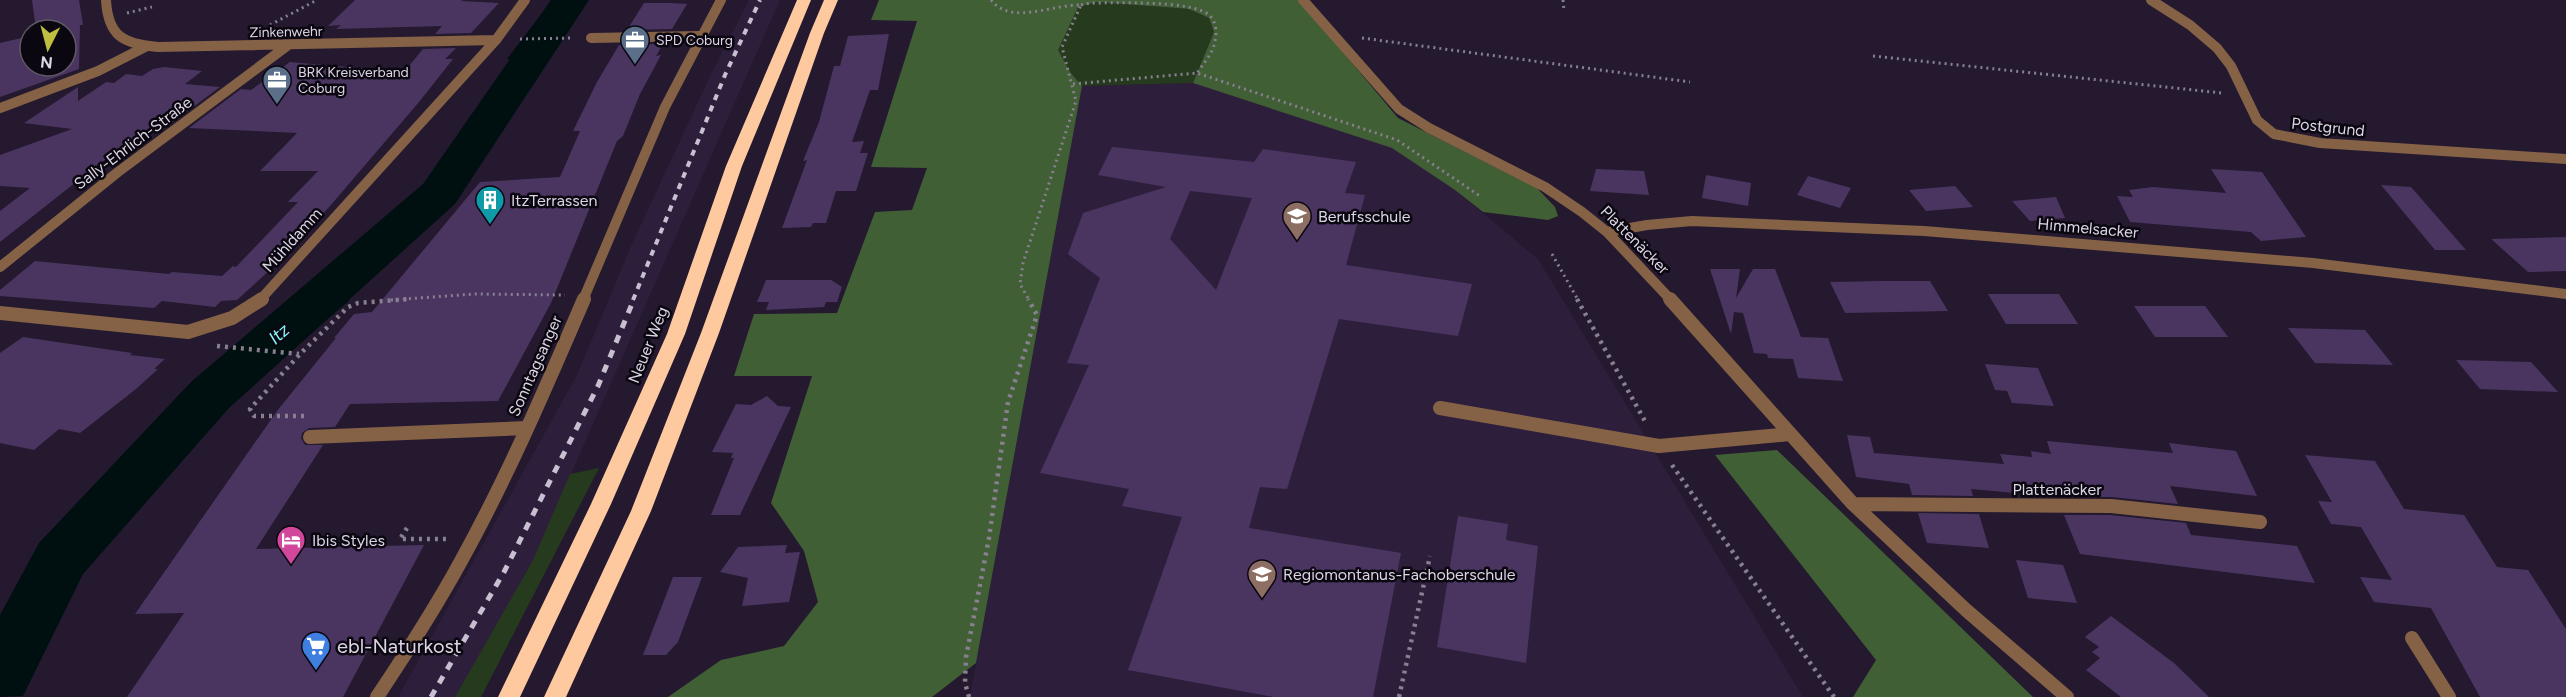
<svg xmlns="http://www.w3.org/2000/svg" width="2566" height="697" font-family="Figtree,sans-serif">
<rect width="100%" height="100%" fill="#24192f"/>
<!-- built -->
<path fill="#2d1f3c" d="M749 0H780L533 560 455 697H398L577 375 632 244 712 72Z
M1193 83 1393 148 1455 190 1538 259 1803 697H970L1082 86Z"/>
<!-- green -->
<path fill="#263a1e" d="M1097 2 1189 9 1209 18 1214 32 1193 83 1082 86 1070 72 1057 50 1078 7Z
M599 468 481 697H455L533 560 570 474Z"/>
<!-- forest -->
<path fill="#415f34" d="M879 0H1299L1398 118 1537 188 1555 207 1558 216 1548 220 1483 212 1455 190 1392 148 1193 83 1214 32 1209 18 1189 9 1097 2 1078 7 1058 50 1070 72 1082 86 976 663 932 697H668L721 660 784 646 818 602 804 551 771 503 812 376H734L754 314 837 313 875 212 912 210 927 168 871 167 917 21 871 20Z
M1777 450 2033 697H1853L1876 660 1715 455Z"/>
<!-- water -->
<path fill="#000f10" d="M552 0H586L560 43 543 62 507 59Z
M350 300 250 383 215 373 290 308Z"/>
<g fill="none" stroke-linecap="round" stroke-linejoin="round">
<!-- river -->
<path fill="#000f10" fill-rule="evenodd" d="M551 0H589L455 204 229 408 83 574 23 696 0 697V615L39 543 191 382 423 184Z"/>
</g>
<!-- building -->
<path fill="#4a3561" fill-rule="evenodd" d="M32 0H79L83 25H80L79 69 0 97V43L30 36V66H66V30H36Z
M355 0H463L461 1 499 3 471 33 435 34 442 26 336 29 341 25 328 26Z
M644 3H671L687 4 672 29 627 30Z
M889 34 878 90H870L852 142 864 141 860 153H868L856 191H836L826 223H813L811 227 782 228 807 160 803 161 819 122 834 66H840L848 36Z
M663 44 656 56 661 55 640 94 623 136 617 141 551 303 498 401 350 404 335 427 309 428 302 433 301 438 305 445H323L256 549 424 545 343 697H127L184 613 135 614 277 411 336 338H334L354 314 372 312 480 182 560 177 580 131H573L597 82 619 45Z
M456 48 445 59H453L419 102 330 206 290 249H293L237 300 221 301 215 307 162 301 154 308 0 296V290L35 261 169 274 172 272 222 276 233 266 236 267 298 202H288L318 171H260L297 133 189 128 241 89 251 90 290 62 404 72 423 49Z
M164 67 202 71 185 84 220 87 166 127H153L99 164 0 242V211L30 188 0 186V155L72 129 24 123 78 87V101L106 82 114 83 126 74 142 76 153 69Z
M1112 147 1254 162 1263 149 1356 162 1345 193 1365 195 1346 265 1472 284 1458 336 1339 319 1287 489 1260 487 1249 528 1401 553 1373 697H1274L1128 670 1182 517 1122 506 1129 489 1040 473 1089 365 1067 363 1100 278 1068 254 1083 213 1166 187 1098 175ZM1190 191 1252 198 1216 290 1170 239Z
M1596 169 1644 171 1649 195 1590 191Z
M2211 169 2262 172 2306 237 2261 241 2251 232 2130 222 2117 196 2133 197 2129 190 2153 187 2226 193Z
M1706 175 1751 183 1748 206 1702 198Z
M1808 176 1851 188 1840 208 1797 195Z
M2381 185 2411 187 2466 250H2435Z
M1955 186 1973 207 1926 211 1909 190Z
M2056 197 2065 218 2030 221 2012 201Z
M2566 237V271L2528 272 2491 239Z
M1710 269H1740L1736 298 1753 269H1775L1801 337 1828 338 1843 381 1798 378 1793 359 1768 358 1767 354 1754 353 1743 313 1734 312 1731 334Z
M766 280H831L842 287 837 302H826L824 307 766 310 769 302H757Z
M1882 281H1930L1948 311 1845 313 1830 282Z
M1988 294H2059L2078 324H2006Z
M2134 306H2205L2228 337H2155Z
M2288 328 2365 330 2393 365 2315 363Z
M23 337 132 353 130 355 165 359 154 369H158L136 389 80 433 59 429 34 450 0 443V353Z
M2456 360 2531 362 2558 392 2480 389Z
M1985 364 2038 368 2054 406 2012 403 2007 391 1995 390Z
M767 396 778 406 791 407 740 515H711L734 458H731L733 453 712 452 736 404 751 405Z
M1847 435 1870 437 1874 453 2004 464 2000 454 2032 457 2031 451 2051 454 2047 441 2173 453 2169 443 2236 451 2257 496 2170 486 2178 504 2112 497H2057L1971 489 1973 496 1912 495 1909 484 1856 477Z
M2305 455 2375 461 2404 509 2464 515 2497 567 2528 570 2566 629V697H2480L2431 608 2374 602 2360 577 2392 580 2361 527 2331 524 2318 501 2332 502Z
M1918 513 1979 514 1989 548 1927 543Z
M2064 515H2110L2186 523 2191 535 2297 546 2315 583 2080 554Z
M1458 516 1508 524 1506 540 1538 546 1526 663 1437 647Z
M787 545 785 553 800 552 789 602 742 606 748 578 720 572 738 547Z
M2016 560 2063 565 2077 603 2028 598Z
M673 577H702L678 642 666 655H643Z
M2111 616 2174 663 2209 697H2121L2086 670 2100 658 2092 652 2099 647 2085 637Z"/>
<g fill="none" stroke-linecap="round" stroke-linejoin="round">
<!-- path-far1 -->
<path stroke="#887f91" stroke-width="3" stroke-dasharray="2 4" stroke-linecap="butt" d="M991 0C1012 26 1052 4 1081 5L1062 47 1076 101 1023 263 1020 284 1029 300
M1563 0 1564 10
M1081 5 1090 3C1115 3 1192 0 1209 15 1216 21 1217 32 1215 41 1213 53 1204 63 1197 73
M127 13 152 7
M270 25 317 0
M1362 38 1690 82
M520 39 573 38
M1873 56 2222 93
M1073 84 1197 73 1397 140 1480 196
M1552 254 1578 300
M391 300 475 294 565 295"/>
<!-- path -->
<path stroke="#887f91" stroke-width="4.5" stroke-dasharray="3 5" stroke-linecap="butt" d="M1577 299 1646 423
M217 346 299 354
M304 416H254L250 409 300 354 348 307 358 303 410 299
M1672 465 1834 697
M407 528 400 539H449
M969 697 965 683 966 657 989 538 1008 402 1037 315 1028 299
M1399 697 1430 556"/>
<!-- lane-far1 -->
<path stroke="#856246" stroke-width="10" d="M0 108 98 71 147 46"/>
<!-- lane -->
<path stroke="#856246" stroke-width="14" d="M1440 408 1659 446 1790 434
M310 437 526 428
M2412 638 2449 697"/>
<!-- street-far1 -->
<path stroke="#856246" stroke-width="10" d="M106 0C108 36 123 44 158 47L496 40
M1303 0 1399 109 1429 128 1545 187 1582 212 1607 232 1671 300
M2151 0 2190 25 2217 48 2231 66 2257 120 2274 134 2320 143 2566 159
M591 38 699 36
M1607 232 1647 225 1692 221 1924 231 2313 263 2566 294
M0 267 118 172 287 46
M260 300 496 40 525 0
M583 300 665 107 721 0"/>
<!-- street -->
<path stroke="#856246" stroke-width="14" d="M1670 299 1853 504 1966 610 2067 697
M0 313 188 332 232 318 262 299
M1853 504 2111 506 2260 522
M377 697C407 652 436 607 461 561 508 476 546 387 584 299"/>
<!-- highway -->
<path fill="#fec99f" fill-rule="evenodd" d="M797 0H811L742 166 685 334 611 504 520 697H498L591 504 667 334 726 166Z
M824 0H838L824 33 719 333 651 511 566 697H544L631 511 701 333 810 33Z"/>
<!-- rail-far1 -->
<path stroke="#c7c0d0" stroke-width="4" stroke-dasharray="6 6" stroke-linecap="butt" d="M633 300 725 75 760 0"/>
<!-- rail -->
<path stroke="#c7c0d0" stroke-width="5" stroke-dasharray="8 8" stroke-linecap="butt" d="M431 697 504 572 598 386 634 299"/>
</g>
<!-- icons -->
<defs>
<g id="office-pin" transform="scale(1.5)"><path d="M0 17L-7.5 6A9.5 9.5 0 1 1 7.5 6Z" fill="#5c6f8a" stroke="#0b0710"/><path d="M-6-3h4V-5.5h4V-3h4V5H-6ZM-1-4.5V-3h2v-1.5ZM-6 0V1H6V0Z" fill="#fff"/></g>
<g id="building-pin" transform="scale(1.5)"><path d="M0 17L-7.5 6A9.5 9.5 0 1 1 7.5 6Z" fill="#0f9aa8" stroke="#0b0710"/><path d="M-4-6H4V6H1V3H-1V6H-4ZM-2.5-4.3h1.7v1.8h-1.7ZM.8-4.3h1.7v1.8H.8ZM-2.5-1h1.7V.8h-1.7ZM.8-1h1.7V.8H.8Z" fill="#fff"/></g>
<g id="school-pin" transform="scale(1.5)"><path d="M0 17L-7.5 6A9.5 9.5 0 1 1 7.5 6Z" fill="#8d6e63" stroke="#0b0710"/><path d="M0-5L7-2L0 1L-7-2ZM-4 1L0 2.5L4 1V4Q0 6-4 4Z" fill="#fff"/></g>
<g id="hotel-pin" transform="scale(1.5)"><path d="M0 17L-7.5 6A9.5 9.5 0 1 1 7.5 6Z" fill="#d1479c" stroke="#0b0710"/><path d="M-6-4.5h1.5V1H6V5H4.5V3h-9V5H-6ZM-4 0a1.8 1.8 0 1 1 3.6 0ZM.5 0V-2.5h3Q6-2.5 6 0Z" fill="#fff"/></g>
<g id="supermarket-pin" transform="scale(1.5)"><path d="M0 17L-7.5 6A9.5 9.5 0 1 1 7.5 6Z" fill="#3f7fe0" stroke="#0b0710"/><path d="M-6-5.5h2.5l.6 2H6L4.5 2H-2.5L-4.4-4H-6ZM-1.5 3.2a1.3 1.3 0 1 0 .1 0ZM3 3.2a1.3 1.3 0 1 0 .1 0Z" fill="#fff"/></g>
</defs>
<g fill-rule="evenodd">
<use href="#office-pin" x="635" y="40"/>
<use href="#office-pin" x="277" y="80"/>
<use href="#building-pin" x="490" y="200"/>
<use href="#school-pin" x="1297" y="216"/>
<use href="#hotel-pin" x="291" y="540"/>
<use href="#school-pin" x="1262" y="574"/>
<use href="#supermarket-pin" x="316" y="646"/>
</g>
<g text-anchor="middle" dominant-baseline="central" stroke-width="5" stroke-linejoin="round" paint-order="stroke">
<!-- far-street labels -->
<g font-size="14" fill="#dcd5e4" stroke="#0b0710">
<text transform="translate(286 32) rotate(-1)">Zinkenwehr</text>
</g>
<!-- far-poi labels -->
<g font-size="14" fill="#dcd5e4" stroke="#0b0710" text-anchor="start">
<text x="656" y="40">SPD Coburg</text>
<text x="298" y="72">BRK Kreisverband<tspan x="298" dy="16">Coburg</tspan></text>
</g>
<!-- street labels -->
<g font-size="16" fill="#dcd5e4" stroke="#0b0710">
<text transform="translate(2328 127) rotate(6)">Postgrund</text>
<text transform="translate(133 143) rotate(-37)">Sally-Ehrlich-Straße</text>
<text transform="translate(2088 228) rotate(5)">Himmelsacker</text>
<text transform="translate(292 240) rotate(-48)">Mühldamm</text>
<text transform="translate(1635 240) rotate(45)">Plattenäcker</text>
<text transform="translate(648 345) rotate(-68)">Neuer Weg</text>
<text transform="translate(535 366) rotate(-66)">Sonntagsanger</text>
<text x="2057" y="489">Plattenäcker</text>
</g>
<!-- poi labels -->
<g font-size="16" fill="#dcd5e4" stroke="#0b0710" text-anchor="start">
<text x="511" y="200">ItzTerrassen</text>
<text x="1318" y="216">Berufsschule</text>
<text x="312" y="540">Ibis Styles</text>
<text x="1283" y="574">Regiomontanus-Fachoberschule</text>
</g>
<!-- water labels -->
<g font-size="18" font-style="italic" fill="#84f7fb" stroke="#0b0710">
<text transform="translate(279 334) rotate(-41)">Itz</text>
</g>
<!-- near-poi labels -->
<g font-size="20" fill="#dcd5e4" stroke="#0b0710" text-anchor="start">
<text x="337" y="646">ebl-Naturkost</text>
</g>
</g>
<!-- north arrow -->
<g transform="translate(48 48) rotate(186)"><circle r="28" fill="#0b0710" stroke="#5f5965" stroke-width="1.5"/>
<path d="M0-4.5L10 22L0 15L-10 22Z" fill="#bfbe41"/>
<text y="-9" font-size="16" font-weight="bold" text-anchor="middle" fill="#dcd5e4">N</text>
</g>
</svg>
